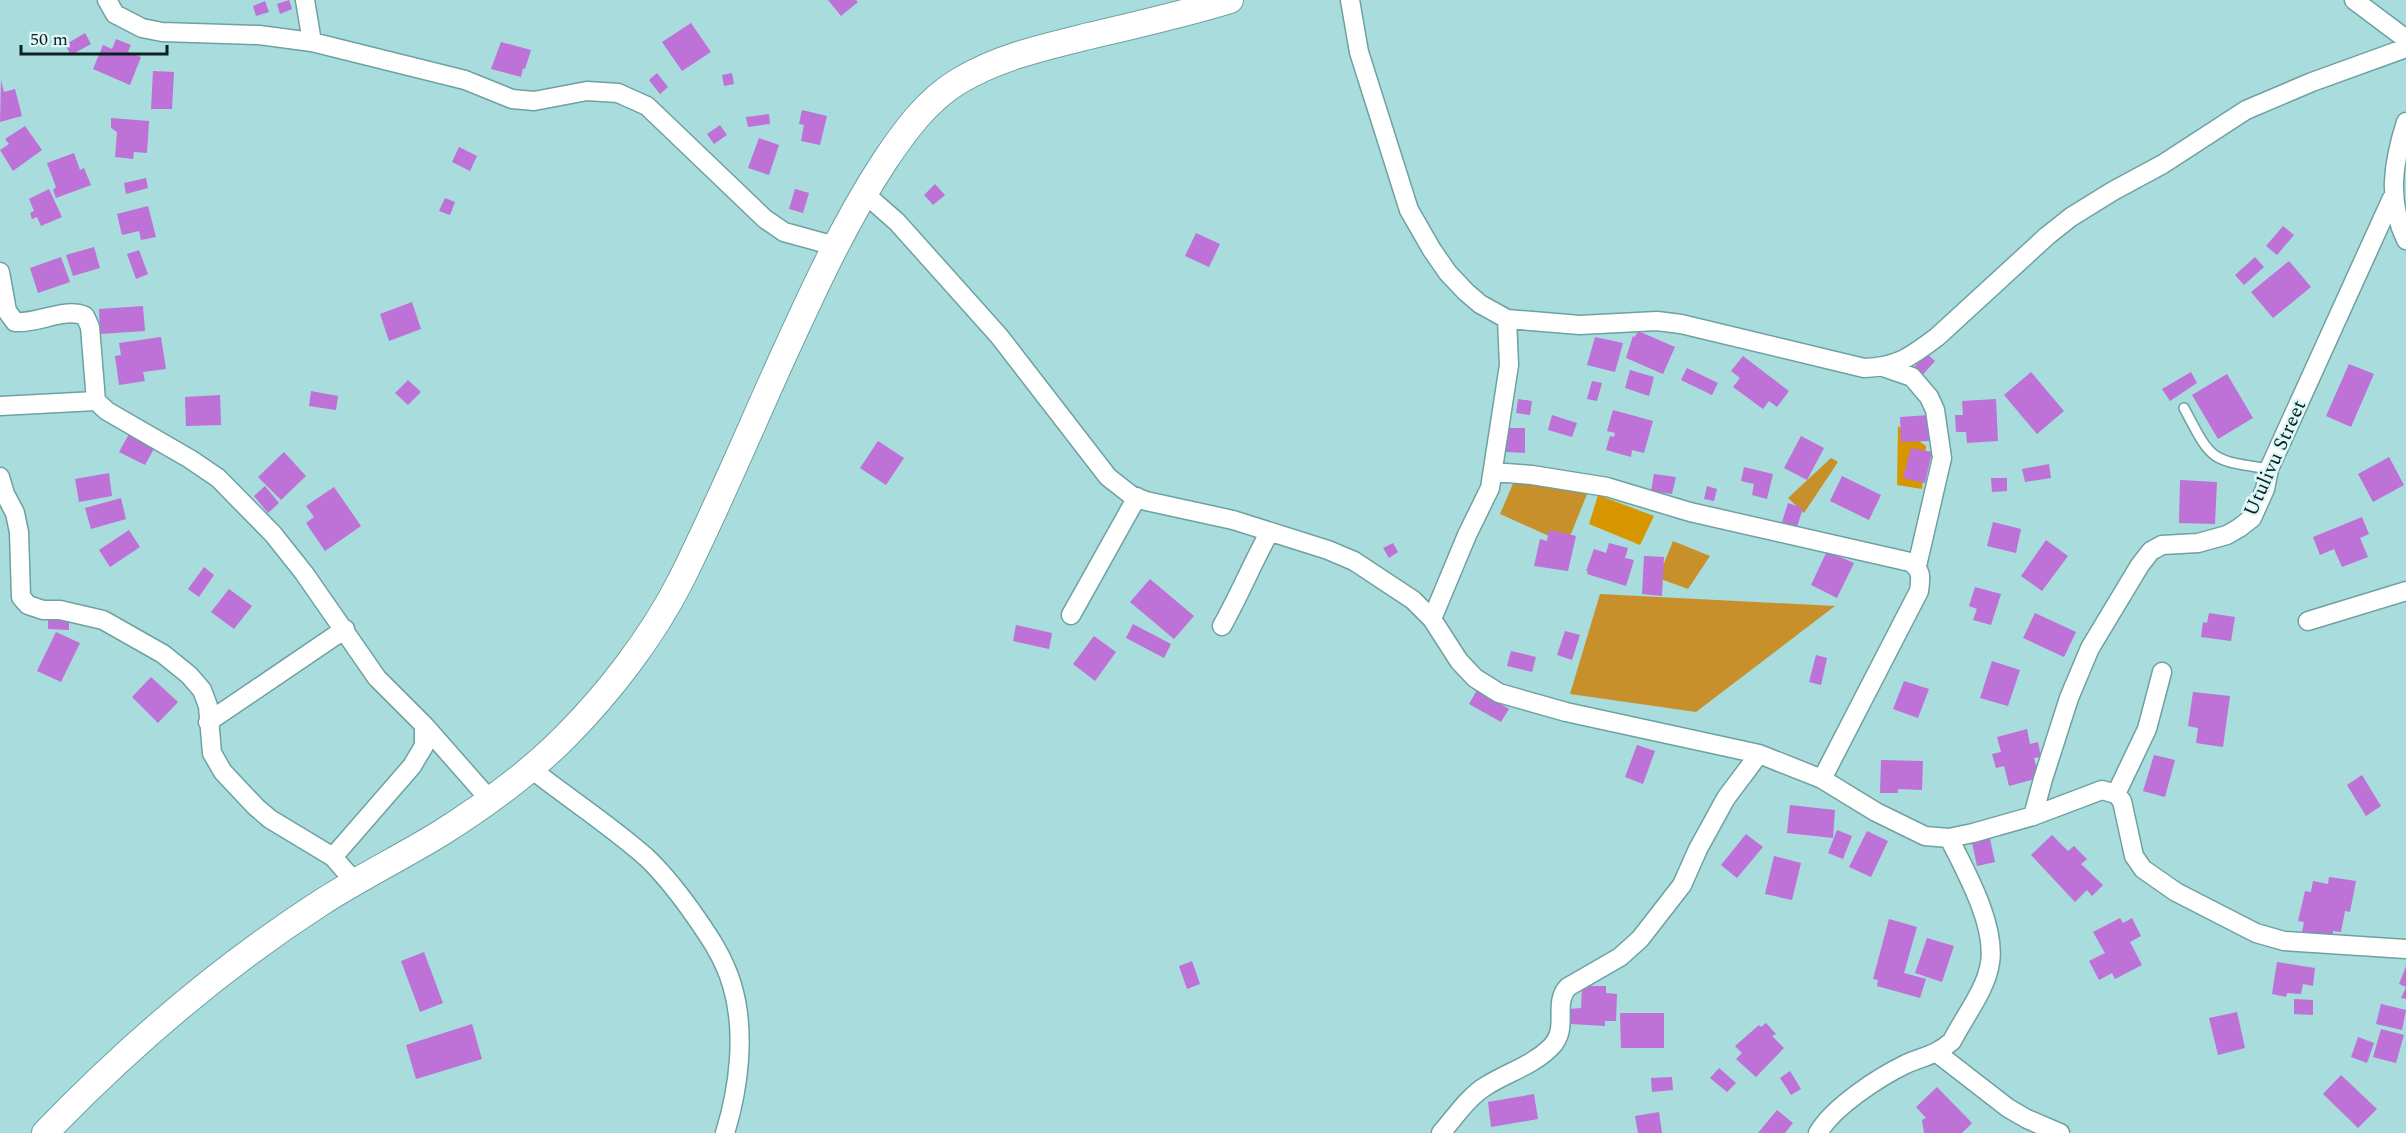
<svg xmlns="http://www.w3.org/2000/svg" width="2406" height="1133" font-family="Spectral,serif">
<rect width="100%" height="100%" fill="#a8dcdd"/>
<!-- green -->
<path fill="#d79600" d="M1898 426 1926 446 1922 489 1897 485Z
M1598 495 1654 516 1640 545 1589 524Z"/>
<!-- forest -->
<path fill="#c7902a" d="M1831 458 1838 462 1804 513 1788 498Z
M1515 479 1591 484 1567 544 1500 514Z
M1673 541 1710 556 1688 589 1658 578Z
M1600 594 1835 606 1696 712 1570 694Z"/>
<!-- building -->
<path fill="#be71d6" d="M289 0 292 9 280 14 277 4Z
M828 0H856L858 2 841 16Z
M265 1 269 12 256 16 253 6Z
M691 23 711 52 682 71 662 42Z
M85 33 91 44 71 55 65 45Z
M116 39 131 45 128 52 141 57 130 85 93 69 103 45 112 49Z
M501 42 531 50 525 69 523 68 521 77 491 69Z
M153 71 174 72 172 109H151Z
M657 73 668 87 660 94 649 80Z
M732 73 734 84 724 86 722 75Z
M1 80 4 92 15 89 22 116 0 122Z
M802 110 827 116 820 145 801 141 804 125 799 124Z
M769 114 770 124 748 127 746 117Z
M111 118 149 121 147 153 134 152 133 159 115 157 117 132 111 128Z
M720 125 727 135 714 144 707 134Z
M25 126 42 150 13 171 0 150 9 144 5 139Z
M759 138 779 145 769 175 748 168Z
M459 147 477 156 470 171 452 162Z
M74 153 80 170 84 168 91 185 56 198 53 190 56 187 47 163Z
M146 178 148 188 126 194 124 183Z
M935 184 945 195 933 205 924 195Z
M49 189 62 217 41 226 37 217 32 219 30 213 34 211 29 199Z
M795 189 809 193 803 213 789 209Z
M445 198 455 202 450 215 439 211Z
M148 206 156 237 141 240 139 231 122 235 117 214Z
M2283 226 2294 235 2277 255 2266 246Z
M1196 233 1220 244 1209 267 1185 256Z
M94 247 100 268 73 276 66 255Z
M139 250 148 274 136 279 127 254Z
M61 257 70 282 38 293 30 268Z
M2255 257 2264 267 2244 285 2235 275Z
M2289 261 2311 287 2273 318 2251 292Z
M412 302 421 329 389 341 380 314Z
M143 306 145 331 100 334 99 309Z
M1638 331 1675 347 1663 374 1626 358 1633 336 1635 337Z
M161 337 166 369 143 372 145 381 119 385 115 356 121 355 119 343Z
M1595 337 1623 343 1615 372 1587 365Z
M1926 353 1935 361 1920 378 1911 371Z
M1743 356 1789 391 1777 407 1769 401 1763 409 1733 387 1740 378 1731 371Z
M2349 364 2374 374 2351 427 2326 416Z
M1687 368 1718 383 1712 395 1681 380Z
M1630 370 1654 377 1649 396 1625 388Z
M2031 372 2064 411 2037 434 2004 395Z
M2191 372 2197 383 2170 401 2162 389Z
M2227 374 2253 418 2218 439 2192 395Z
M408 380 421 392 408 405 395 393Z
M1592 381 1602 383 1597 401 1587 399Z
M311 391 338 396 336 410 309 406Z
M220 395 221 425 186 426 185 397Z
M1518 399 1532 401 1530 415 1516 413Z
M1996 399 1998 441 1967 443 1966 432H1956L1955 415H1963L1962 401Z
M1613 410 1653 421 1644 453 1632 450 1631 457 1606 450 1610 436 1614 437 1615 433 1607 431Z
M1552 415 1577 423 1572 437 1548 430Z
M1929 415 1930 441 1901 442 1900 417Z
M1507 428H1525V453L1506 452Z
M129 434 155 447 145 465 119 452Z
M1801 436 1824 448 1807 480 1784 468Z
M878 441 904 458 886 485 860 468Z
M1911 448 1932 452 1925 483 1903 478Z
M284 452 306 476 281 500 258 477Z
M2389 457 2404 485 2373 502 2358 474Z
M2049 464 2051 478 2025 482 2022 469Z
M1744 467 1773 474 1767 499 1752 495 1754 484 1741 481Z
M109 473 112 496 79 502 75 479Z
M1654 474 1676 477 1672 494 1651 491Z
M1842 476 1881 495 1869 520 1830 501Z
M1991 478H2007V491L1992 492Z
M2180 480 2217 482 2215 524 2179 523Z
M265 486 279 503 268 513 254 496Z
M1707 486 1717 489 1714 501 1704 499Z
M334 487 361 526 325 551 306 523 314 517 306 506Z
M121 498 126 519 91 529 85 508Z
M1788 503 1803 508 1796 530 1781 525Z
M2362 517 2369 534 2360 538 2368 557 2342 567 2334 549 2320 555 2313 537Z
M1993 522 2021 529 2016 553 1987 546Z
M129 530 140 547 110 567 99 550Z
M1549 530 1576 536 1568 571 1534 566 1540 539 1547 541Z
M2046 540 2068 556 2042 591 2021 576Z
M1393 543 1398 552 1389 558 1383 548Z
M1609 543 1628 548 1625 558 1634 560 1626 586 1587 574 1588 571H1586L1594 549 1606 553Z
M1827 551 1854 563 1837 598 1811 585Z
M1644 556 1664 557 1662 596 1642 594Z
M204 567 214 575 199 597 188 589Z
M1150 579 1194 616 1174 639 1130 602Z
M1975 587 2001 594 1991 625 1973 620 1977 609 1969 606Z
M229 589 252 606 234 629 211 612Z
M2035 613 2076 632 2064 657 2023 638Z
M2209 613 2235 617 2231 641 2201 637 2203 622 2207 623Z
M48 620H69V630L48 629Z
M1133 624 1171 644 1164 658 1126 638Z
M1016 625 1052 633 1049 649 1013 641Z
M1565 631 1580 635 1572 660 1557 655Z
M56 632 80 643 61 682 37 671Z
M1094 636 1116 652 1095 681 1073 664Z
M1511 651 1536 657 1532 672 1507 666Z
M1816 655 1827 658 1821 685 1809 682Z
M1992 661 2020 670 2008 706 1980 698Z
M151 677 178 702 158 723 132 697Z
M1904 681 1929 689 1918 718 1893 709Z
M1477 690 1509 709 1501 722 1469 704Z
M2193 692 2230 696 2223 747 2196 743 2198 728 2188 726Z
M2027 729 2030 744 2038 742 2041 757 2034 758 2039 778 2009 786 2004 766 1996 768 1992 754 2001 752 1997 737Z
M1637 745 1655 751 1643 784 1625 777Z
M2154 755 2175 760 2165 797 2143 791Z
M1881 760 1923 761 1922 790 1898 789V793H1880Z
M2362 775 2381 806 2366 816 2347 785Z
M1790 805 1835 810 1833 838 1787 833Z
M1837 830 1852 836 1843 859 1828 853Z
M1867 831 1888 841 1871 877 1849 867Z
M1746 834 1763 847 1737 878 1721 865Z
M1989 834 1995 862 1977 866 1971 838Z
M2052 835 2068 851 2074 846 2087 859 2081 864 2103 885 2092 896 2087 890 2075 902 2031 855Z
M1774 856 1801 863 1792 900 1765 894Z
M2329 877 2356 881 2350 912 2345 911 2341 932 2333 931 2332 941 2302 932 2304 922 2298 921 2305 891 2311 892 2313 881 2328 884Z
M2120 918 2123 923 2132 918 2141 936 2130 942 2142 965 2115 979 2112 973 2099 980 2089 961 2105 953 2093 932Z
M1889 919 1917 927 1904 973 1926 979 1920 998 1877 986 1878 980 1873 979Z
M1927 938 1954 946 1942 982 1915 973Z
M424 952 443 1003 420 1012 401 961Z
M1192 961 1200 984 1187 989 1179 966Z
M2277 962 2315 968 2313 986 2303 984 2301 994 2287 993 2286 997 2272 994Z
M2406 966V999L2401 998 2406 987 2399 984Z
M1582 986H1606V993L1617 994 1616 1021H1605V1026L1571 1024 1570 1009 1581 1008Z
M2294 999 2313 1000V1015L2294 1014Z
M2381 1004 2406 1010 2402 1030 2376 1024Z
M2237 1012 2245 1048 2218 1055 2209 1018Z
M1620 1013H1664V1048H1621Z
M1766 1023 1776 1034 1772 1036 1784 1048 1756 1077 1736 1059 1742 1053 1735 1046 1759 1025 1761 1027Z
M472 1024 482 1059 416 1079 406 1045Z
M2381 1029 2404 1035 2396 1063 2373 1057Z
M2358 1037 2374 1043 2367 1063 2351 1057Z
M1719 1068 1736 1083 1727 1092 1710 1078Z
M1790 1071 1801 1089 1791 1095 1780 1078Z
M2341 1075 2377 1109 2358 1128 2323 1094Z
M1672 1077 1673 1090 1652 1092 1651 1078Z
M1937 1087 1972 1123 1962 1133H1924L1922 1120 1926 1118 1916 1107Z
M1534 1094 1538 1119 1491 1127 1488 1102Z
M1777 1110 1793 1123 1785 1133H1758Z
M1659 1112 1662 1133H1638L1635 1116Z"/>
<g fill="none" stroke-linecap="round" stroke-linejoin="round">
<!-- lane casing -->
<g stroke="#6ea1a2" stroke-width="12">
<path id="lane" d="M2184 408C2212 461 2209 460 2269 469"/>
</g>
<!-- street casing -->
<g stroke="#6ea1a2" stroke-width="21">
<path id="street" d="M107 0 115 14 142 28 162 32 259 35 312 42 465 80 512 99 534 101 587 91 618 93 647 106 765 219 784 232 835 246
M305 0 312 42
M1350 0 1359 52 1409 210 1432 250 1448 273 1466 292 1480 304 1507 319 1580 325 1657 321 1681 324 1864 368C1898 367 1910 357 1937 337L2047 236 2071 217 2113 191 2163 164 2246 110 2312 82 2406 48
M2354 0 2406 39
M2406 122C2393 163 2387 200 2406 240
M864 193 897 222 999 336 1108 477 1131 495 1146 501 1233 520 1328 550 1354 561 1413 600 1432 619 1459 661 1475 678 1499 693 1566 712 1759 754 1822 779 1876 812 1925 836 1949 838 1973 833 2033 816 2102 790 2116 794 2122 801 2134 856 2143 869 2176 892 2256 933 2284 941 2406 949
M0 272 7 311 15 322C39 324 63 307 85 316L90 327 96 401 107 411 190 459 218 478 273 534 304 573 377 678 424 725 490 800
M1886 368 1912 377 1929 397 1935 410 1942 458 1917 566
M0 406 96 401
M1493 472 1532 475 1607 487 1690 512 1910 562C1922 570 1921 577 1919 591L1822 779
M0 477 5 494 15 513 19 532 21 597 28 605 43 610H60L103 620 163 654 189 675 202 690 208 706 212 753 223 772 256 807 270 819 333 857 355 882
M1071 615 1137 497
M1432 619 1467 535 1490 488 1509 365 1507 319
M2308 621 2406 591
M1222 626C1239 596 1252 564 1269 533
M208 722 345 629
M530 768C568 798 610 825 646 857 663 873 677 891 690 909 707 933 724 957 732 985 746 1031 739 1088 725 1133
M2116 794 2147 729 2162 672
M2033 816 2043 779 2069 698 2090 648 2140 565 2151 551 2162 545 2198 543 2227 535 2239 528 2252 518 2265 489 2269 469 2392 198
M333 857 412 766 424 746V725
M1937 1053 2008 1108 2027 1119 2060 1133
M1441 1133C1455 1117 1468 1097 1486 1086 1508 1072 1532 1066 1551 1047 1570 1028 1552 1004 1568 987L1620 957 1640 939 1682 885 1698 849 1726 798 1759 754
M1818 1133C1833 1107 1879 1077 1906 1064 1924 1056 1937 1055 1952 1041 1964 1017 1986 990 1990 963 1996 925 1966 872 1949 838"/>
</g>
<!-- secondary casing -->
<g stroke="#6ea1a2" stroke-width="28">
<path id="secondary" d="M45 1133C128 1047 221 967 322 902 361 877 402 857 441 833 484 806 527 775 564 738 609 693 652 637 681 580 717 508 748 434 781 361 812 293 843 225 884 162 904 132 927 100 959 81 999 57 1044 47 1089 36 1136 25 1184 14 1230 0"/>
</g>
<!-- lane -->
<use href="#lane" stroke="#fff" stroke-width="9"/>
<!-- street -->
<use href="#street" stroke="#fff" stroke-width="18"/>
<!-- secondary -->
<use href="#secondary" stroke="#fff" stroke-width="26"/>
</g>
<g text-anchor="middle" dominant-baseline="central" stroke-width="5" stroke-linejoin="round" paint-order="stroke">
<!-- street labels -->
<g font-size="20" fill="#0b2020" stroke="#def8f8">
<text transform="translate(2275 458) rotate(-66)">Utulivu Street</text>
</g>
</g>
<!-- scale -->
<path d="M21 45v9h146v-9" fill="none" stroke="#0b2020" stroke-width="3"/>
<text x="30" y="45" font-size="18" fill="#0b2020" stroke="#def8f8" stroke-width="4.5" paint-order="stroke">50 m</text>
</svg>
